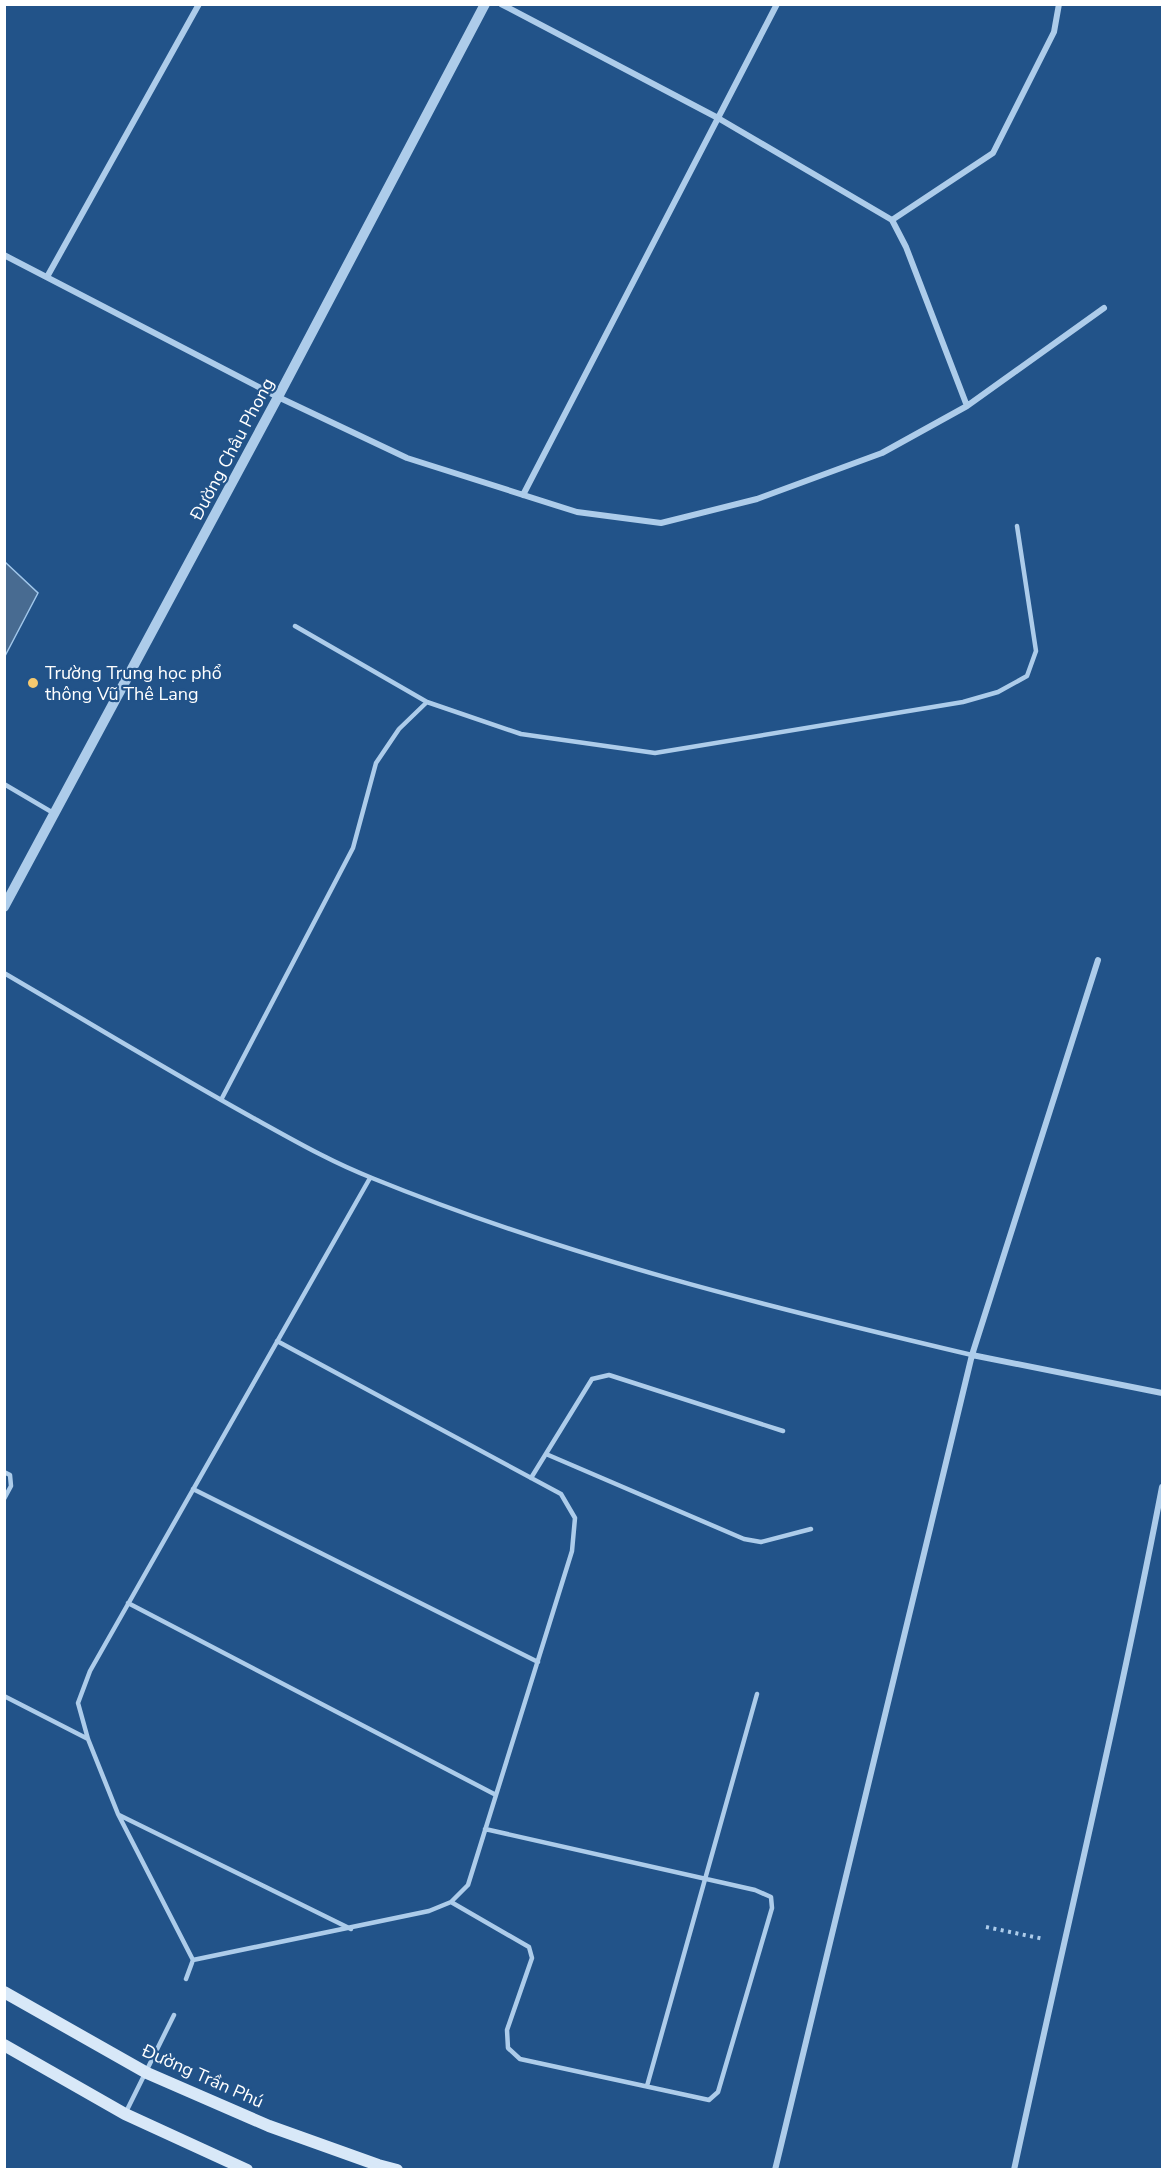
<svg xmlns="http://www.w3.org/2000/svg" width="1167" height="2174" font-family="'Nunito Sans',sans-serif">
<rect width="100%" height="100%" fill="#225389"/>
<!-- water -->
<path fill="#486b91" stroke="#a1c7eb" stroke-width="1.5" d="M5 562 38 593 5 656Z"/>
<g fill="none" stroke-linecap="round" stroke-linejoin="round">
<!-- path -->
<path stroke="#adccea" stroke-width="4" stroke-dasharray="3 4.5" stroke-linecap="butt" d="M986 1927 1044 1939"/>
<!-- service -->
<path stroke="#adccea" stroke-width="4.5" d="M295 626 427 702
M4 784 55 814
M4 973C88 1022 170 1072 255 1119 293 1140 331 1162 372 1178 566 1257 769 1307 972 1355
M221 1100 353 848 376 763 399 729 427 702 521 734 655 753 963 702 998 692 1027 676 1036 651 1017 526
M546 1454 744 1539 761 1542 811 1529
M4 1472 10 1475 11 1486 4 1499
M531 1478 592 1379 609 1375 783 1431
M193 1489 538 1662
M128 1603 496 1795
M4 1696 88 1739
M119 1815 351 1929
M451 1902 529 1947 532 1958 507 2030 508 2048 520 2059 709 2100 718 2092 772 1908 771 1897 755 1890 485 1829
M193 1960 429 1911 451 1902 468 1885 572 1551 575 1518 561 1494 277 1341
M186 1979 193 1960 118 1814 88 1739 78 1703 90 1671 370 1178
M647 2086 757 1694
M126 2112 174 2015"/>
<!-- minor -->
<path stroke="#adccea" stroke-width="6" d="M501 4 718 118 892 220
M4 255 278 397 407 458 577 512 661 523 757 499 882 453 967 406 1104 308
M47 277 199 4
M967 406 906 247 892 220 993 153 1054 32 1059 4
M523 495 777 4
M972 1355 1098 960
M775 2170 972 1355 1162 1393
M1014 2170C1063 1942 1118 1716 1162 1487"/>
<!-- tertiary -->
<path stroke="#adccea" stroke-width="10" d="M4 907 278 397 485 4"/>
<!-- secondary -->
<path stroke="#d8e8f8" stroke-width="12" d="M4 1992 147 2073 269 2126 378 2165 397 2170
M4 2045 125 2114 247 2170"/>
</g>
<!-- markers -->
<circle fill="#f6c96f" stroke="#225389" stroke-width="2" cx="33" cy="683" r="6"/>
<g text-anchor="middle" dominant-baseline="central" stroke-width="4.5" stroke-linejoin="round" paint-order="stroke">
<!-- street labels -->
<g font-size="18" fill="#fff" stroke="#225389">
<text transform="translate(232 449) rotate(-62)">Đường Châu Phong</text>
<text transform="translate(203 2076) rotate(24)">Đường Trần Phú</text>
</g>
<!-- poi labels -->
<g font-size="18" fill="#fff" stroke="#225389" text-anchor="start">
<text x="45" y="673">Trường Trung học phổ<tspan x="45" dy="21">thông Vũ Thê Lang</tspan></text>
</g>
</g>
<!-- border -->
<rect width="1167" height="2174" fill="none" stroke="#ffffff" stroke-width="12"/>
</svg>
